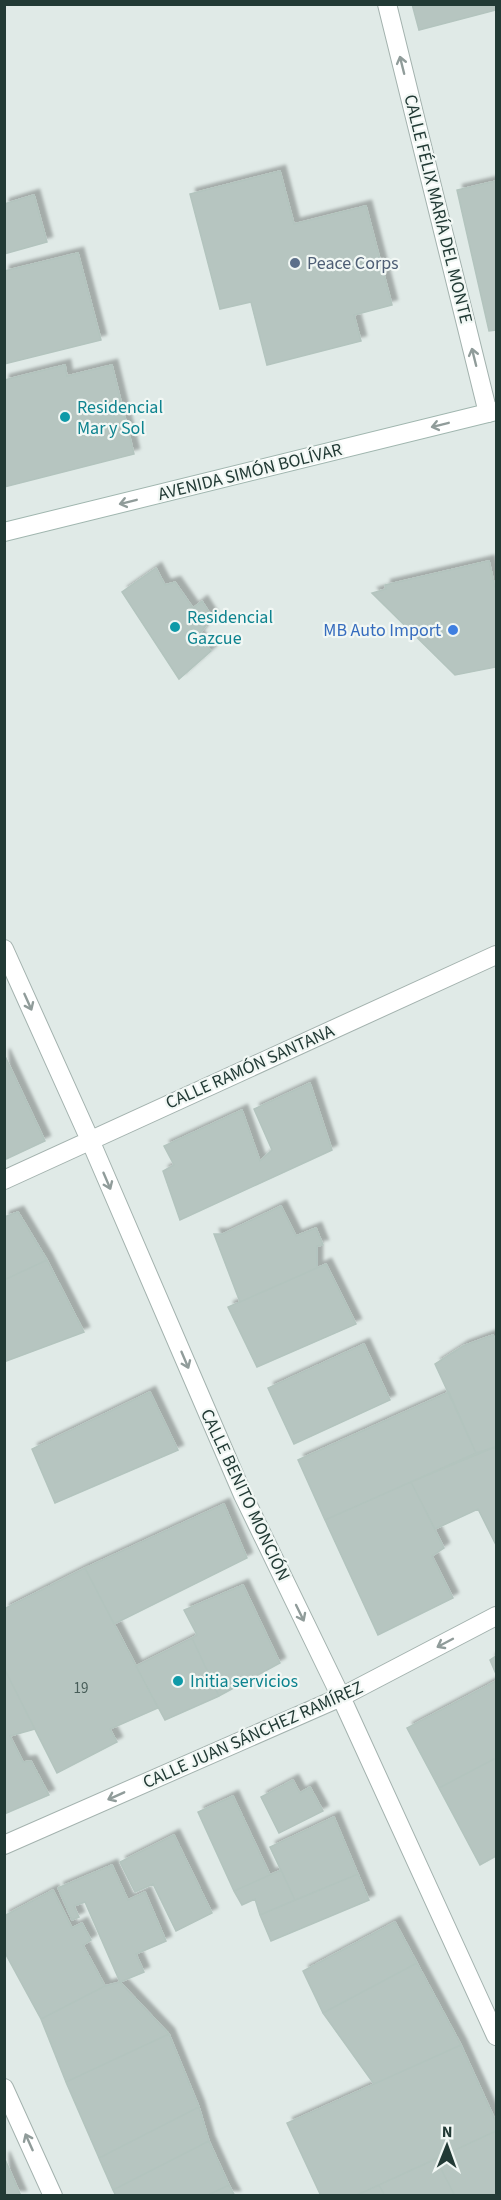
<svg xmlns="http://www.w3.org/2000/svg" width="501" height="2200" font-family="'Source Sans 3',sans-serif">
<defs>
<filter id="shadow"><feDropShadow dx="5.5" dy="-5.5" stdDeviation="1.5" flood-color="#0004"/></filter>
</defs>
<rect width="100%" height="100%" fill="#e0eae7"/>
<!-- building -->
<path fill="#b6c5c0" stroke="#b3c4be" stroke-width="1.5" filter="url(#shadow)" d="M412 4H496V10L419 30Z
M280 171 294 224 366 206 392 305 354 315 361 341 267 365 251 302 220 309 190 194Z
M496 181V330L489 331 457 190Z
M34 195 47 242 4 254V204Z
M78 253 101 340 4 364V271Z
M65 365 67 376 112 365 134 454 4 487V380Z
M489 561 496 592V667L455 675 372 593 386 589 385 585Z
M156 568 165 585 175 582 193 608 202 601 212 617 198 636 211 651 179 679 122 592Z
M4 1054 45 1141 4 1160Z
M310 1083 332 1150 180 1220 163 1171 174 1165 164 1146 242 1110 260 1161 272 1150 254 1109Z
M281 1206 296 1236 316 1228 323 1245 317 1246V1268L240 1302 214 1234H223Z
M18 1212 47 1260 4 1280V1217Z
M47 1260 84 1332 4 1362V1280Z
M326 1264 356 1324 257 1367 228 1307Z
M493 1335 496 1342V1450L495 1447 476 1453 435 1364 463 1346Z
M364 1344 390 1400 294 1444 268 1388Z
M150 1392 178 1450 55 1503 32 1449Z
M449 1392 476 1453 325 1520 298 1460Z
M495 1447 496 1450V1545L478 1509 435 1529 411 1482Z
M411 1482 444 1548 432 1556 453 1598 378 1635 325 1520Z
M224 1504 247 1558 114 1624 85 1568Z
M85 1568 158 1708 110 1729 117 1742 57 1773 4 1668V1609Z
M243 1585 280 1663 219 1696 192 1638 197 1635 184 1610Z
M192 1638 219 1696 165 1720 136 1666Z
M496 1656V1674L490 1660Z
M4 1668 35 1729 10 1736 23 1762 31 1761 49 1795 4 1814Z
M496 1681V1758L439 1788 407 1728Z
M496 1758V1856L480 1865 439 1788Z
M293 1780 300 1793 310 1787 323 1811 279 1833 261 1797Z
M233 1796 270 1875 234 1891 198 1812Z
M334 1817 358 1874 295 1900 270 1847Z
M174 1835 212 1913 176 1931 153 1884 135 1892 120 1862Z
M112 1865 128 1900 145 1892 166 1941 136 1954 144 1972 120 1982 85 1902 74 1906 79 1917 72 1920 58 1888Z
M281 1870 295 1900 260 1915 255 1899 242 1905 234 1891Z
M358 1874 369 1900 271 1941 260 1915Z
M53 1890 72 1928 82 1923 91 1940 83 1945 105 1986 41 2019 4 1951V1916Z
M395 1922 417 1963 323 2013 303 1971Z
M417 1963 461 2045 374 2084 323 2013Z
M120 1982 169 2034 66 2082 41 2019 105 1986Z
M169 2034 199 2107 99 2158 66 2082Z
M461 2045 496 2122V2131L355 2196H321L287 2123Z
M199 2107 209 2141 113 2190 99 2158Z
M496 2131V2196H455L436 2159Z
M209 2141 229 2185 206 2196H116L113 2190Z
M4 2157 21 2196H4Z
M436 2159 455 2196H385L379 2185Z
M229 2185 235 2196H206Z
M379 2185 385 2196H355Z"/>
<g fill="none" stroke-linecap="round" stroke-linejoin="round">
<!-- minor casing -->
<g stroke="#a3b2ae" stroke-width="20">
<path id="minor" d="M387 4 488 413
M4 949 90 1140 243 1495 341 1697 496 2036
M4 1180 496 955
M4 1845 341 1697 496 1616
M4 2088 53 2196"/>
</g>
<!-- secondary casing -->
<g stroke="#a0b6af" stroke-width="20">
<path id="secondary" d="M4 532 496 411"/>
</g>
<!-- minor -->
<use href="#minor" stroke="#fff" stroke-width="18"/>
<!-- secondary -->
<use href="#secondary" stroke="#fff" stroke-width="18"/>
</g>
<!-- one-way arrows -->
<defs><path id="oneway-shaft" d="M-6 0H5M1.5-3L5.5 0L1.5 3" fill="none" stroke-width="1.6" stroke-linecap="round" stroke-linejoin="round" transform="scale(1.5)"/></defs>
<g stroke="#909c9a">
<use href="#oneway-shaft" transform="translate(402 65) rotate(-104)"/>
<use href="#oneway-shaft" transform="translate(474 357) rotate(-104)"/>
<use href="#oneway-shaft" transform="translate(440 425) rotate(166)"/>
<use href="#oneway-shaft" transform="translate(128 502) rotate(166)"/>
<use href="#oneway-shaft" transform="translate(28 1002) rotate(66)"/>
<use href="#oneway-shaft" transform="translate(107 1181) rotate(67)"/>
<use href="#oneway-shaft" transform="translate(185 1360) rotate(67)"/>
<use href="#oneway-shaft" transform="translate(300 1613) rotate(64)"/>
<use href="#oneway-shaft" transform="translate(445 1643) rotate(152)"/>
<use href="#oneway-shaft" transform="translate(116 1796) rotate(156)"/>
<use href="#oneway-shaft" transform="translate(29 2142) rotate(-114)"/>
</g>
<!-- markers -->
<circle fill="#5c6f8a" stroke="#f1f7f4" stroke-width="2" cx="295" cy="263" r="6"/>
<g fill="#0f9aa8" stroke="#f1f7f4" stroke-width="2">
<circle cx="65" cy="417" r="6"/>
<circle cx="175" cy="627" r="6"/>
<circle cx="178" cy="1681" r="6"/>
</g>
<circle fill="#3f7fe0" stroke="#f1f7f4" stroke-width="2" cx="453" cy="630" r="6"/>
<g text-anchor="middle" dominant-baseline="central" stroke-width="4.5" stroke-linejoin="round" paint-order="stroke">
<!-- number labels -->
<g font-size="15" fill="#475d58">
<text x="81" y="1688">19</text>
</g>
<!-- street labels -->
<g font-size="18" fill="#223a35" stroke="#f1f7f4">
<text transform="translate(438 209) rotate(76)">CALLE FÉLIX MARÍA DEL MONTE</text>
<text transform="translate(250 472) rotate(-14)">AVENIDA SIMÓN BOLÍVAR</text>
<text transform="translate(250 1067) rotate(-24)">CALLE RAMÓN SANTANA</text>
<text transform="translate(245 1495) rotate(65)">CALLE BENITO MONCIÓN</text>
<text transform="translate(253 1735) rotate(-24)">CALLE JUAN SÁNCHEZ RAMÍREZ</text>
</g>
<!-- service labels -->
<g font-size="18" fill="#4e5e75" stroke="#f1f7f4" text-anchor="start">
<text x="307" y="263">Peace Corps</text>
</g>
<!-- culture labels -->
<g font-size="18" fill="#0d838f" stroke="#f1f7f4" text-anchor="start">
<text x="77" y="407">Residencial<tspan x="77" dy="21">Mar y Sol</tspan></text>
<text x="187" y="617">Residencial<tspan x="187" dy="21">Gazcue</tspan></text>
<text x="190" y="1681">Initia servicios</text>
</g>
<!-- shop labels -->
<g font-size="18" fill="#366cbe" stroke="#f1f7f4" text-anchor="end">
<text x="441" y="630">MB Auto Import</text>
</g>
</g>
<!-- border -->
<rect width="501" height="2200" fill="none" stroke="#223a35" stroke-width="12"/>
<!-- north arrow -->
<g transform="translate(447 2146) rotate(1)" stroke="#f1f7f4" stroke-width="4.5" paint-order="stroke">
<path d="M0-4.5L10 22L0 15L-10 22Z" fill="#223a35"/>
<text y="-9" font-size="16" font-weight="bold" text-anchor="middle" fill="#223a35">N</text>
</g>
</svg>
